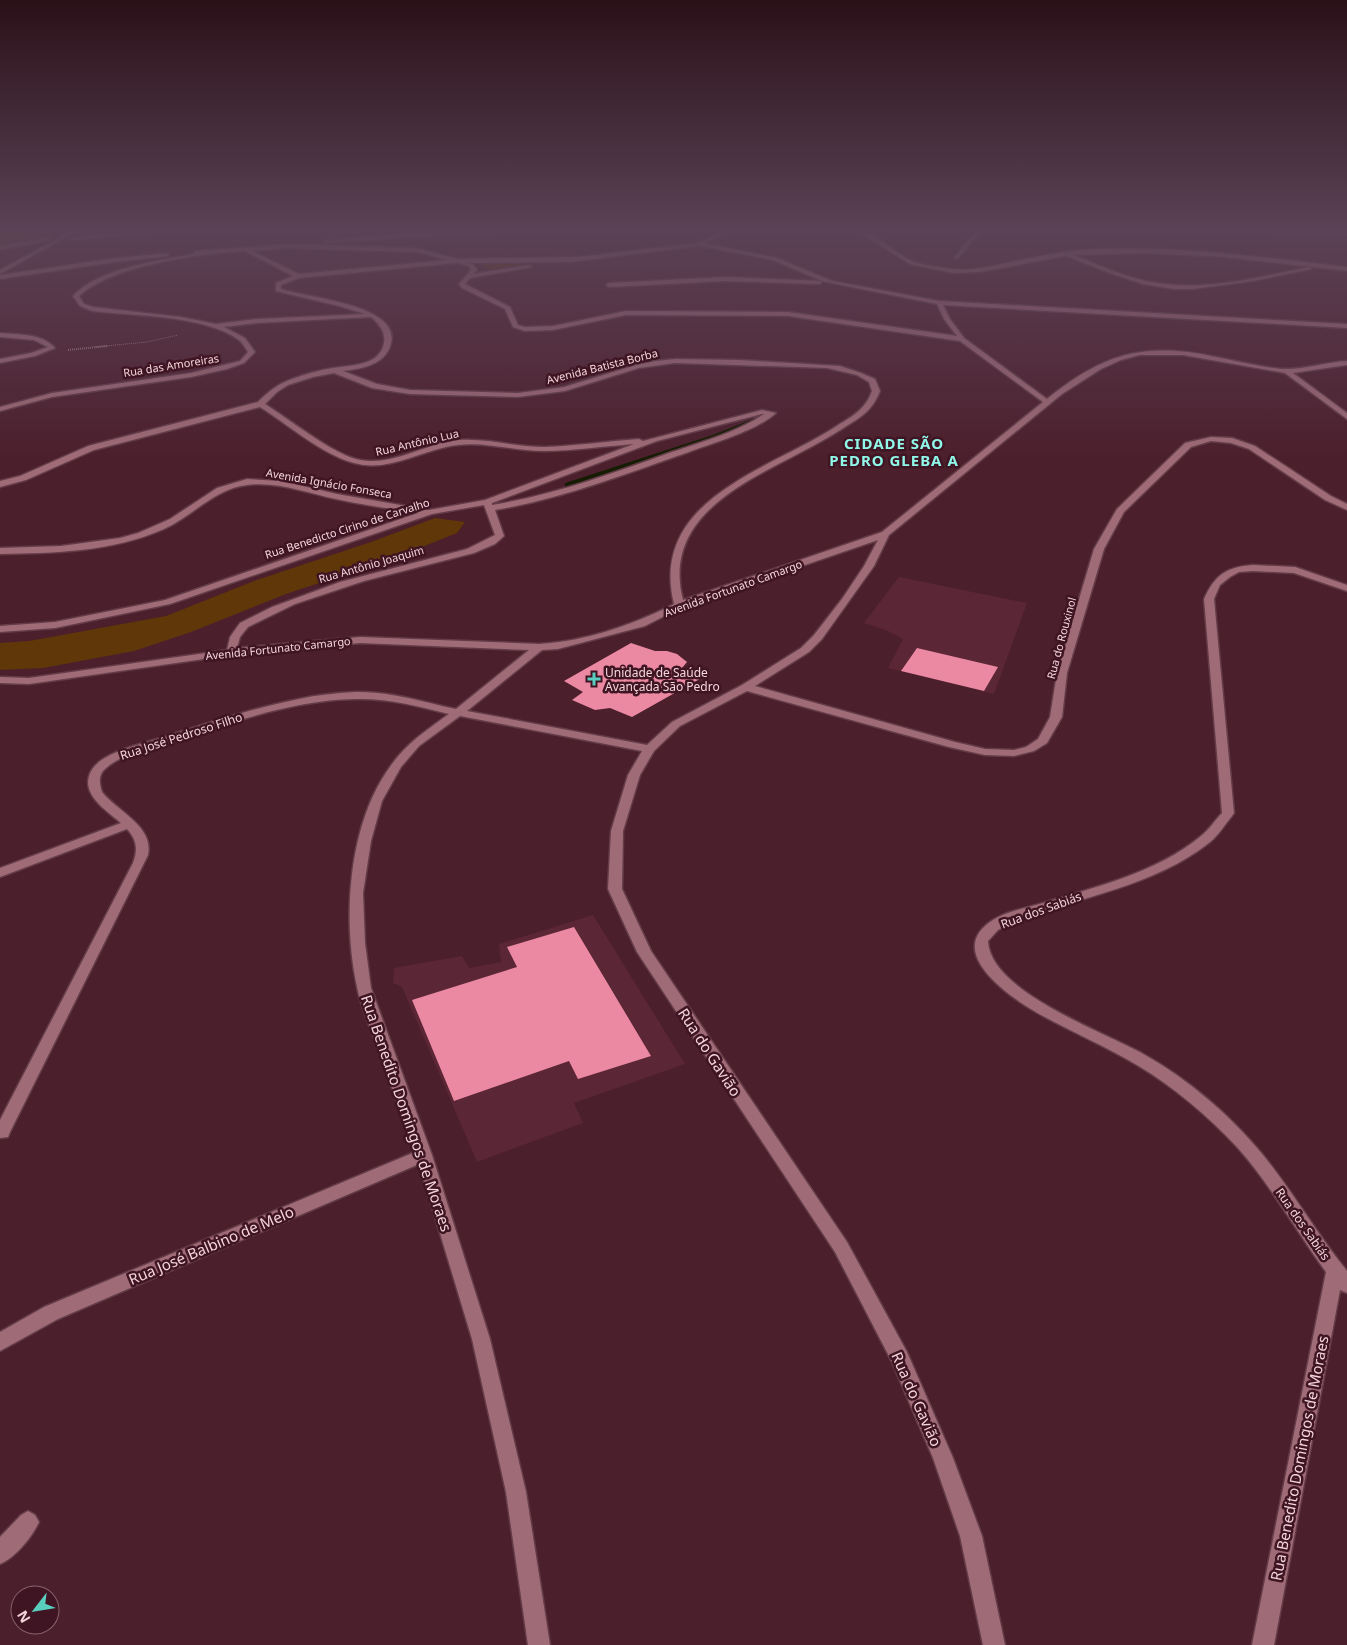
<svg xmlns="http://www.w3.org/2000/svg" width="1347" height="1645" font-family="'Noto Sans',sans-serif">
<rect width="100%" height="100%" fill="#4c1f2c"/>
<!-- built -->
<path fill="#5b2636" d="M899 577 1027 603 994 694 888 668 903 639 888 631 864 623Z
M593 915 685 1064 574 1103 583 1123 477 1162 402 987 393 983 394 968 462 956 469 968 501 962 499 944Z"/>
<!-- green -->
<path fill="#5f3708" d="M0 229H62L41 239 0 245Z
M481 263 535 264 490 271 484 267Z
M435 518 465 522 457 533 392 559 286 594 191 632 134 651 43 668 0 670V643L29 641 166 616 254 581 371 542Z"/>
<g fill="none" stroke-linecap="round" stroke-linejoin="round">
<!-- stream -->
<path stroke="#141c01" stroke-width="4.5" d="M567 485 711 438 761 418"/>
</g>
<!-- building -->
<path fill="#eb89a3" d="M631 643 655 651H667L677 654 687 662 682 668 705 676 632 717 610 708 595 710 572 700 583 692 564 681Z
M917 648 998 667 984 691 901 671Z
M574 927 651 1056 578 1079 569 1061 454 1101 412 1000 517 967 507 947Z"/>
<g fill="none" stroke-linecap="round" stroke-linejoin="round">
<!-- minor casing -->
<g stroke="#633c48" stroke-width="3">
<path id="minor" d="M75 229H81L0 274V270Z
M159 229H176L74 240 71 238Z
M507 229H537L327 243 324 241 400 233Z
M729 229H736L705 243 777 258 832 281 939 301 1347 324V328L943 305 950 319 964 338 1047 399C1102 355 1141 342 1211 356 1234 360 1258 367 1282 369 1304 370 1325 362 1347 361V365L1293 373 1347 413V419L1285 373 1183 355H1140L1121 360 1101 369 1062 394 889 535 874 566 822 639 809 652 755 686 955 742 985 749 1014 750 1026 747 1038 739 1050 717 1057 673 1094 549 1117 509 1185 443 1211 437 1232 438 1255 446 1331 496 1347 504V510L1325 500 1249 449 1231 443 1211 441 1191 447 1124 512 1104 549 1067 673 1062 717 1047 743 1034 751 1014 756 985 755 949 747 747 691 680 726 654 751 640 775 623 831 622 889 651 951 847 1242 907 1352 953 1458 982 1536 1005 1645H983L960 1536 933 1458 892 1362 835 1252 637 952 608 889 611 831 628 775 642 751 460 716 419 746 401 767 382 801 371 841 363 893 365 943 371 988 432 1155 490 1339 526 1492 550 1645H528L506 1492 472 1339 419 1164 58 1319 0 1351V1332L44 1307 415 1152C402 1115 388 1078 375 1041 369 1023 360 1005 357 987 342 918 348 822 392 764 407 743 428 729 449 714 417 706 388 698 355 699 292 700 232 723 173 741 151 748 120 753 103 771 98 777 100 785 102 792 118 812 154 826 148 855L10 1132 8 1137 0 1138V1120L133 863C138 850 137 840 127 829L0 877V868L121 823C107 811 83 796 89 776 91 769 97 763 103 759 123 747 146 743 167 736 211 722 254 708 299 699 317 695 336 693 355 692 391 691 422 702 456 709L529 650 360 643 232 655 29 684 0 683V677L29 678 227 650 230 637 240 623 272 607 340 582 467 549 495 535 484 505 432 514 170 604 55 628 0 632V626L55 622 165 600 418 513C391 509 363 505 336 499 307 493 277 481 247 485 214 489 193 516 164 529 112 552 55 553 0 554V548L61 546 120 538 138 533 170 519 217 488 247 479 281 481 337 494 429 510 485 500 634 444C604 446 574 451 544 451 511 451 478 439 446 447 415 454 386 472 354 463 323 455 287 424 260 407L94 450 26 480 0 487V481L20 476 88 446 258 402C269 391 278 384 292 379 305 374 320 370 333 368 351 365 380 366 384 343 386 332 379 324 371 317L257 323 224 327 245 338 255 352 244 363 227 369 191 377 52 397 0 411V407L52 393 191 373 240 361 248 352C245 348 243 343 239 340 205 315 134 316 92 311L80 306 73 296C99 268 157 261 193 254L195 251 292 244 417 248 457 259 578 257 698 243ZM699 246 773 260 822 281 726 277 609 283 606 285 609 287 726 281 820 284 822 281 937 304 944 319 957 336 788 312 626 311 553 326 525 327 518 325 510 307 465 284 470 278 532 267 529 265 473 274 477 270 473 264 468 263 571 262ZM283 248 417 252 447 260 299 274 252 251ZM245 251 293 276 276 283V291L339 306 365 314 257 319 216 324 181 317 93 307 84 304 79 296C113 265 200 254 245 251ZM457 263 469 266 471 270 459 284 462 288 505 309 513 327 525 331 553 330 626 315 788 316 960 341 1043 402 882 532 683 600C658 503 775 472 837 432 857 419 871 414 880 391L875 379 861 373 840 366 740 360 675 359 656 361 636 365 564 387 518 393 410 390 377 384 343 371C359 369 381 366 389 349 410 304 304 298 281 289V285L299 278ZM675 363 827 368 857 375 869 382 872 391C865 411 849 418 832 429 765 471 649 501 674 604 632 625 587 641 539 644L360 637 237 648 240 637 248 627 295 604 364 581 474 553 495 544 504 536 495 510C562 499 625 474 689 452 713 443 758 430 776 413L762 410 643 441 639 439C607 441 576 446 544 447 511 447 478 435 445 442 416 449 387 467 356 459 330 452 289 419 265 404L277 392 288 385 313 377 334 373 372 388 410 394 518 397 565 391 639 368ZM762 414H764C736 433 701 442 669 453 611 474 553 495 492 505V503L657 441ZM878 540 864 566 842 599 814 635 801 648 742 685 672 722 647 745 467 711 542 650 558 649 645 626 682 607Z
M847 229C873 227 892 253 914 262 925 266 940 267 951 269 971 272 992 266 1011 262 1035 257 1058 252 1082 250 1170 244 1260 257 1347 267V271L1223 257 1144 253 1073 255C1100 265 1127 279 1157 283 1207 291 1259 277 1309 267L1312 269 1253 281 1193 289H1174L1143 284 1110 273 1066 256 980 272 953 273 910 264 864 235Z
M977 229H983L958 258H954Z
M1254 229 1347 232V236L1257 231Z
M49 237 51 240 0 250V246Z
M167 253 169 256 116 262 0 279V275L116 258Z
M0 333C19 335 42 333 55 348L35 356 0 363V359L31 353 48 347 34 340 0 337Z
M1253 565 1295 567 1347 585V591L1294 573 1253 571 1239 572 1230 577 1220 585 1214 599 1234 813 1232 816C1225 824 1219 835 1210 842 1154 887 1078 897 1013 922L998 930 988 941C990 992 1105 1032 1145 1055 1189 1080 1230 1115 1263 1155 1293 1192 1317 1234 1347 1271V1293L1340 1290 1274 1645H1252L1326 1272C1296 1231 1271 1185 1237 1147 1208 1116 1174 1087 1137 1065 1107 1047 1074 1033 1043 1016 1019 1003 953 961 982 929 997 912 1024 909 1043 903 1096 887 1158 872 1201 836 1209 830 1215 820 1222 813L1204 599C1215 575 1226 567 1253 565Z
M28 1511 35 1515 39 1522C32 1537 15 1558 0 1564V1537L21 1515Z"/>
</g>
<!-- path-far1 -->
<path stroke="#a07b84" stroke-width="1" stroke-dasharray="1 1" stroke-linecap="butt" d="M95 347 147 342 178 335"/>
<!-- path -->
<path stroke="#a07b84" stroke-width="2" stroke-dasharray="1 1" stroke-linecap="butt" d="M68 350 108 346"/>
<!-- minor -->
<use href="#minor" fill="#9f6b77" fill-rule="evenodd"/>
</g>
<!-- sky -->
<linearGradient id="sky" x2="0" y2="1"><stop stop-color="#2a1118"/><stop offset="0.5" stop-color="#5b4256"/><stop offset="1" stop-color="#5b4256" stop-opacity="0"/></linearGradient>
<rect width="1347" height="459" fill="url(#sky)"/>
<!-- markers -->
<path fill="#59cebf" stroke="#401523" stroke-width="2" d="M591.5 671.5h5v5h5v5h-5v5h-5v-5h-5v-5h5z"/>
<g text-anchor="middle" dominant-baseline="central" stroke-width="5" stroke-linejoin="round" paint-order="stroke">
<!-- far-street labels -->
<g font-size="11" fill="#f3d5db" stroke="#401523">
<text transform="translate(171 365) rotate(-9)">Rua das Amoreiras</text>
<text transform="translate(602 366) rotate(-14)">Avenida Batista Borba</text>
<text transform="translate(417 442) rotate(-13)">Rua Antônio Lua</text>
<text transform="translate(329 483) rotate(10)">Avenida Ignácio Fonseca</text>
<text transform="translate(347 528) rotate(-18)">Rua Benedicto Cirino de Carvalho</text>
<text transform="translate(371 564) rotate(-16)">Rua Antônio Joaquim</text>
<text transform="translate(733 588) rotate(-20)">Avenida Fortunato Camargo</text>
<text transform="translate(1061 638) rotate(-75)">Rua do Rouxinol</text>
<text transform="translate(278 648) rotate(-6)">Avenida Fortunato Camargo</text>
</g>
<!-- poi labels -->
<g font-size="12" fill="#f3d5db" stroke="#401523" text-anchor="start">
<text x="605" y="672">Unidade de Saúde<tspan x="605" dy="14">Avançada São Pedro</tspan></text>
</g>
<!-- street labels -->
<g font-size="12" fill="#f3d5db" stroke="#401523">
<text transform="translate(181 736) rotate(-18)">Rua José Pedroso Filho</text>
<text transform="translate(1041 910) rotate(-20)">Rua dos Sabiás</text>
<text transform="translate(1303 1224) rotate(55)">Rua dos Sabiás</text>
</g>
<!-- far-district labels -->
<g font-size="15" font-weight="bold" letter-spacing="1" fill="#90f8e9" stroke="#401523">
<text x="894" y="443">CIDADE SÃO<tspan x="894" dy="17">PEDRO GLEBA A</tspan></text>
</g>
<!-- near-street labels -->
<g font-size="15" fill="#f3d5db" stroke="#401523">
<text transform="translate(710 1052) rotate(57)">Rua do Gavião</text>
<text transform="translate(407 1113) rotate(71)">Rua Benedito Domingos de Moraes</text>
<text transform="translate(211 1245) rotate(-23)">Rua José Balbino de Melo</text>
<text transform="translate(917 1399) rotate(66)">Rua do Gavião</text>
<text transform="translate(1299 1458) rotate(-79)">Rua Benedito Domingos de Moraes</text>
</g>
</g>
<!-- north arrow -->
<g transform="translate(35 1610) rotate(239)"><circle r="24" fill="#401523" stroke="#88626d"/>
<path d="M0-4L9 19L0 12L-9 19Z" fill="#59cebf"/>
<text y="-8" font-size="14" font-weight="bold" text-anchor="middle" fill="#f3d5db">N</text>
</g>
</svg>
